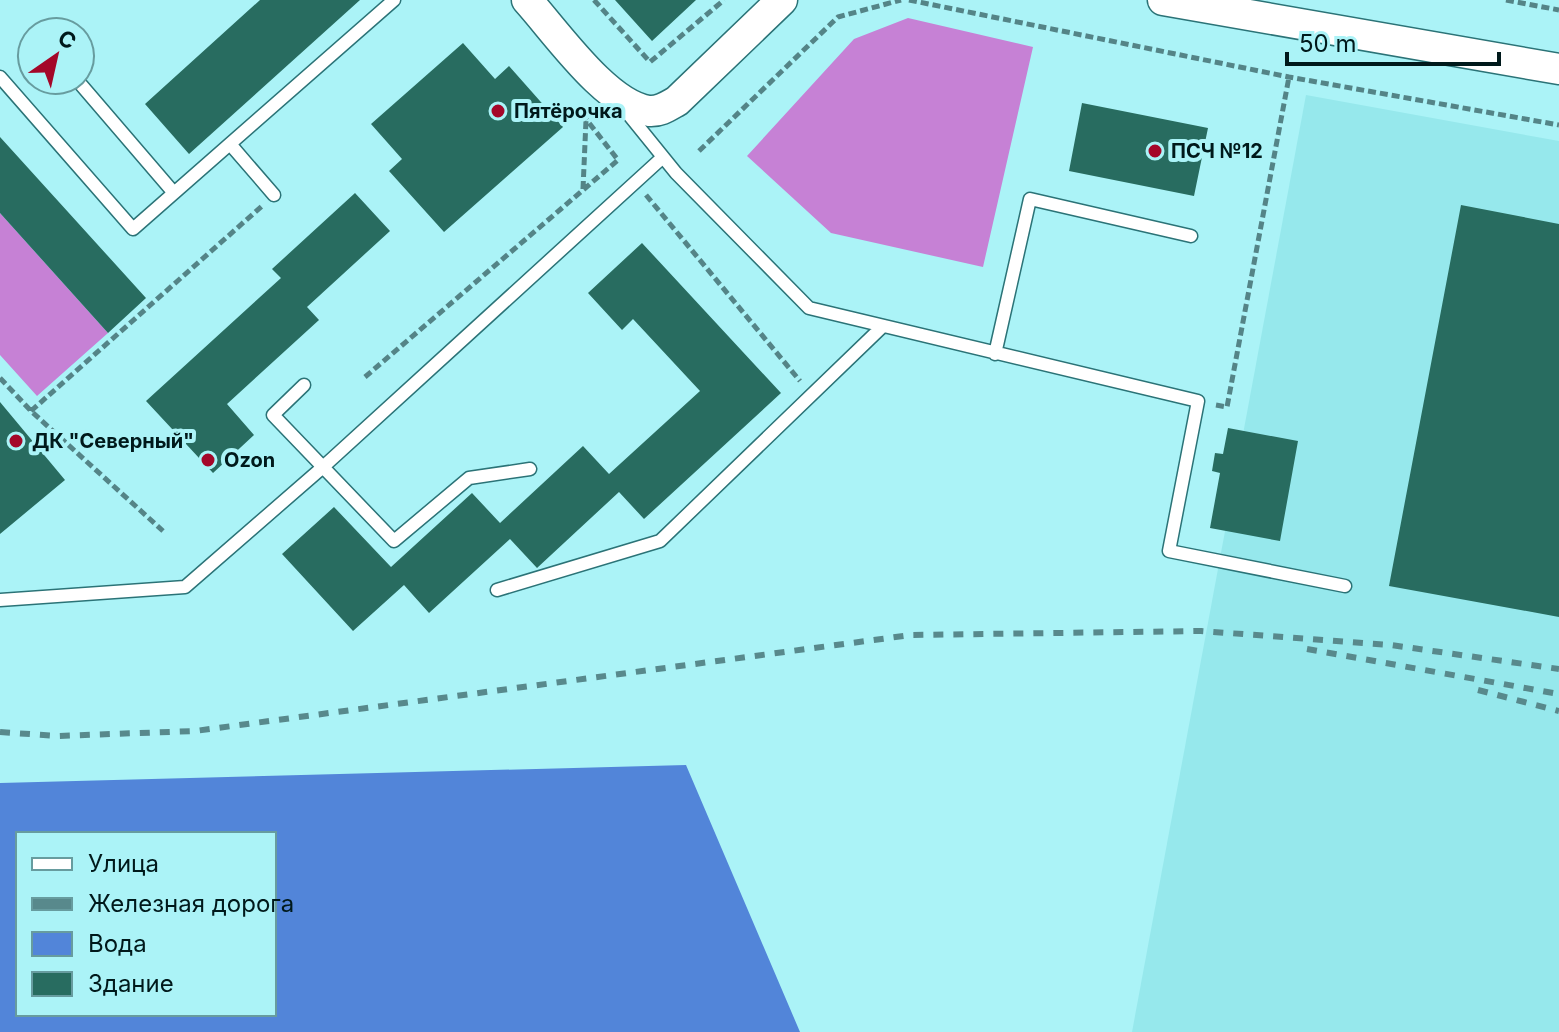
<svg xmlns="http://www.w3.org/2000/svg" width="1559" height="1032" font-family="Inter,sans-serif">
<rect width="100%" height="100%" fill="#abf3f7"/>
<!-- built -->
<path fill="#96e8ec" d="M1306 95 1559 141V1032H1132Z"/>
<!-- forest -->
<path fill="#c681d5" d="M908 18 1033 47 983 267 831 233 747 156 854 39Z
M0 213 108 333 37 396 0 355Z"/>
<!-- water -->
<path fill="#5285d9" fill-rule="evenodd" d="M686 765 800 1032H0V783ZM18 834H274V1014H18Z"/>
<!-- building -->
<path fill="#286c60" d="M260 0H360L189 154 145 104Z
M615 0H696L652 41Z
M463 43 495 79 509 66 563 127 444 232 389 171 402 159 371 124Z
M1082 103 1208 128 1194 196 1069 171Z
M0 137 146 298 108 333 0 213Z
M355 193 390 231 307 307 319 320 227 404 254 435 213 473 146 401 281 278 272 269Z
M1461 205 1559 224V617L1389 586Z
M642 243 781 393 644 519 619 492 537 568 510 539 429 613 404 585 353 631 282 554 334 507 391 567 472 493 500 523 583 446 609 474 700 391 633 319 622 330 588 293Z
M0 402 65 480 0 534Z
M1228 428 1298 441 1280 541 1210 528 1220 473 1212 471 1215 453 1223 454Z"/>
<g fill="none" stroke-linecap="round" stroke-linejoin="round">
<!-- service casing -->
<g stroke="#2b7377" stroke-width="15">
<path id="service" d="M0 77 133 229 394 0
M77 80 174 193
M625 110 676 173 809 308 1198 401 1169 551 1345 586
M230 144 274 195
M995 354 1030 199 1191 236
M304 385 273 415 394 541 469 478 530 469
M497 590 660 541 883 326
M0 600 185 587 323 467 663 157"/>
</g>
<!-- tertiary casing -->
<g stroke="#2b7377" stroke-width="33">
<path id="tertiary" d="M527 0C556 32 606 105 649 111 660 112 668 106 677 101L782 0
M1163 0 1559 69"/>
</g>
<!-- path -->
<path stroke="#548487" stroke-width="5" stroke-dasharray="8 4" stroke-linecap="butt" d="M594 0 650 62 724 0
M909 0 1289 77 1559 125
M1506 0 1559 10
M699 151 838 17 901 0
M583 189 586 120
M646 195 800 381
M365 377 618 160 586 119
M0 378 31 411 163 531
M1216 405 1227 407 1289 77
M31 411 262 206"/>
<!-- service -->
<use href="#service" stroke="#fff" stroke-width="12"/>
<!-- tertiary -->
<use href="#tertiary" stroke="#fff" stroke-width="30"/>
<!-- rail -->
<path stroke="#58898c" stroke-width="6" stroke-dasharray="10 10" stroke-linecap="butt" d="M1307 649 1559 694
M1478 690 1559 711
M0 732 57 736 195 731 911 635 1201 631 1391 645 1559 669"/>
</g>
<!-- markers -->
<g fill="#a40729" stroke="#abf3f7" stroke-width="3">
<circle cx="498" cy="111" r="8"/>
<circle cx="1155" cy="151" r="8"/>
<circle cx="16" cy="441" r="8"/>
<circle cx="208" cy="460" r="8"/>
</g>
<g text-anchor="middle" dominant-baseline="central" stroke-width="8" stroke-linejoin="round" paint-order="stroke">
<!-- poi labels -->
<g font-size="20" font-weight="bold" fill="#00191b" stroke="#abf3f7" text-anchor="start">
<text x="514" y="111">Пятёрочка</text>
<text x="1171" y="151">ПСЧ №12</text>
<text x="32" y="441">ДК "Северный"</text>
<text x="224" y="460">Ozon</text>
</g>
</g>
<!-- legend -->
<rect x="16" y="832" width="260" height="184" fill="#abf3f7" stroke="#679c9f" stroke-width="2"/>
<rect x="32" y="858" width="40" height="12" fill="#ffffff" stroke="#679c9f" stroke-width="2"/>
<text x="88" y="872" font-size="24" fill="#00191b">Улица</text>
<rect x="32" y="898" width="40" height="12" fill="#58898c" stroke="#679c9f" stroke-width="2"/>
<text x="88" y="912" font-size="24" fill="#00191b">Железная дорога</text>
<rect x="32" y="932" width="40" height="24" fill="#5285d9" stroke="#679c9f" stroke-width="2"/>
<text x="88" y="952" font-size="24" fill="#00191b">Вода</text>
<rect x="32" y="972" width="40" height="24" fill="#286c60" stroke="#679c9f" stroke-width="2"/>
<text x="88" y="992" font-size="24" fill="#00191b">Здание</text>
<!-- north arrow -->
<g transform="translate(56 56) rotate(34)"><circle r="38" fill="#abf3f7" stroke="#679c9f" stroke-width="2"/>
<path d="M0-6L14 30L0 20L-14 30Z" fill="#a40729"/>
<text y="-12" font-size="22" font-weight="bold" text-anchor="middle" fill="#00191b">С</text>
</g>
<!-- scale -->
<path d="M1287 52v12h212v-12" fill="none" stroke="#00191b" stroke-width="4"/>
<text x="1299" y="52" font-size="24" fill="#00191b" stroke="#abf3f7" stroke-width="6" paint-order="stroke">50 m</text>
</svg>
